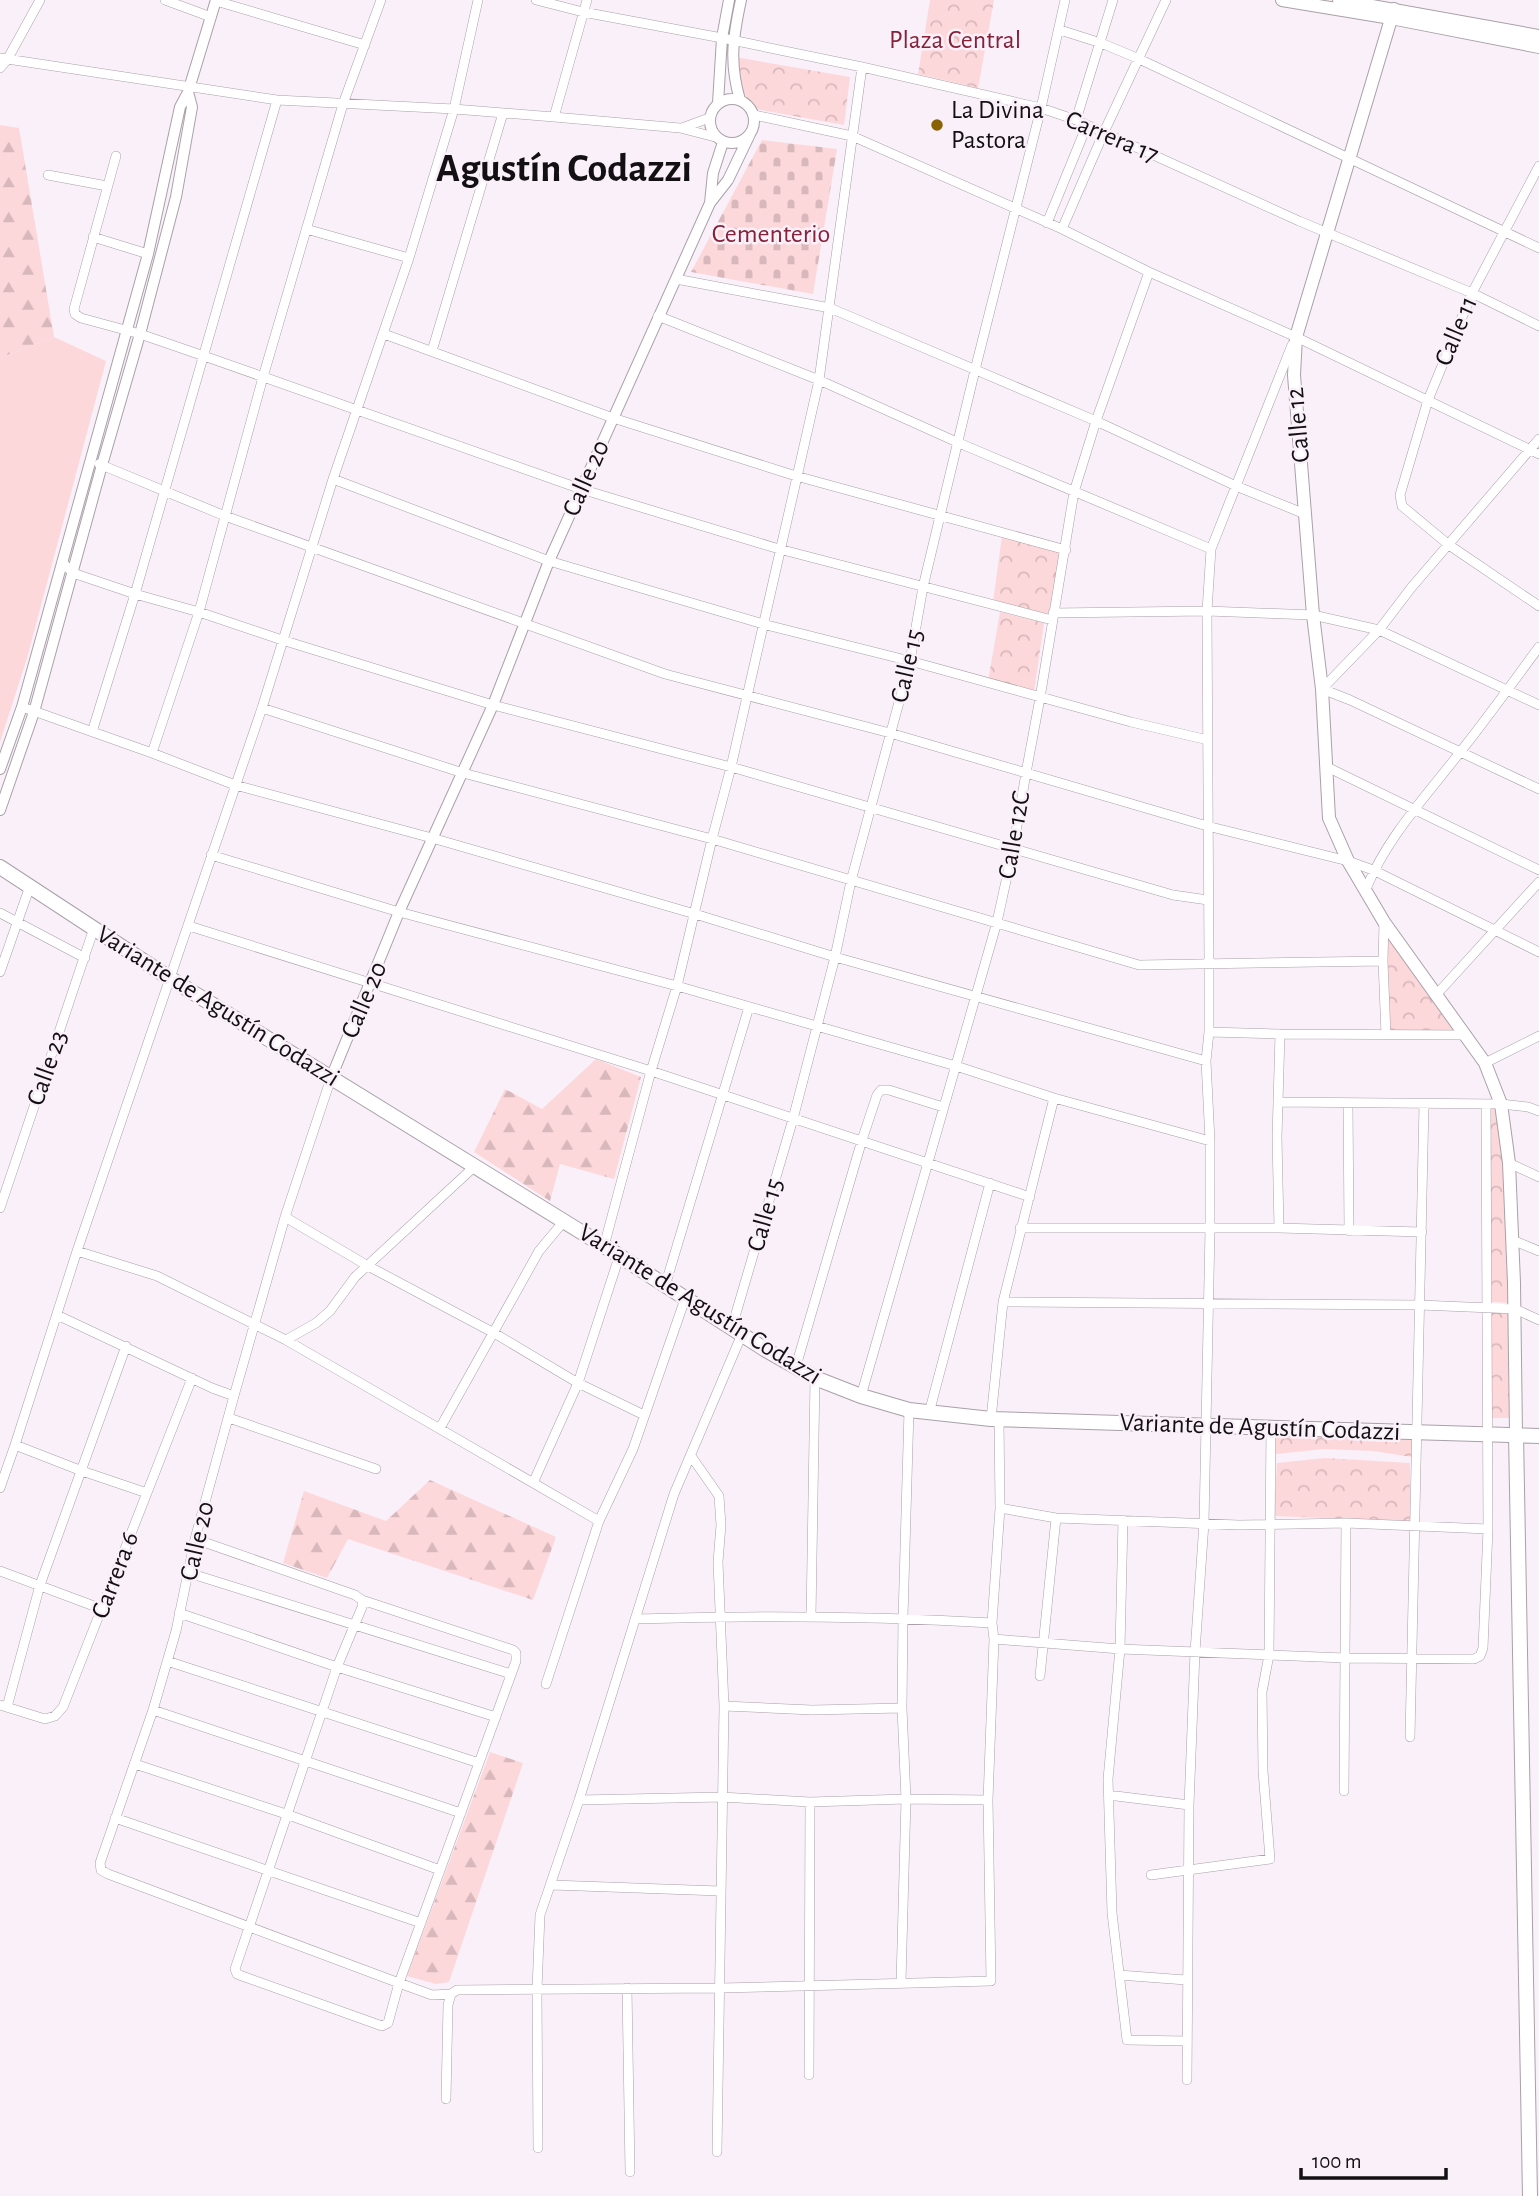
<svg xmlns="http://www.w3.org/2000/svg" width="1539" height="2196" font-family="'Alegreya Sans',sans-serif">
<defs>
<pattern id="forest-firs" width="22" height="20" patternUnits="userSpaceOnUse" patternTransform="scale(1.75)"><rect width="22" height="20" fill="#fdd8db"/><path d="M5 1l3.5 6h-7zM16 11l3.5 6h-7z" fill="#d8b8bb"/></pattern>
<pattern id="cemetery-stones" width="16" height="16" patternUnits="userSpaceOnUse" patternTransform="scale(1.75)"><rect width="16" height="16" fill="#fdd8db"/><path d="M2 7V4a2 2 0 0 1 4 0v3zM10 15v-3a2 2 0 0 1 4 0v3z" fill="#d8b8bb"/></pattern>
<pattern id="park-crowns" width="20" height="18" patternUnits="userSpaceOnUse" patternTransform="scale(1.75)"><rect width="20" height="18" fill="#fdd8db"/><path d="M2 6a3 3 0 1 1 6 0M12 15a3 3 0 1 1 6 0" fill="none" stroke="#d8b8bb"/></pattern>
</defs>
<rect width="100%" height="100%" fill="#faf0f9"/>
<!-- forest -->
<path fill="url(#forest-firs)" d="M0 125 19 128 54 337 0 358Z
M596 1059 641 1077 614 1179 560 1164 550 1201 474 1152 505 1089 542 1109Z
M430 1480 556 1537 533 1600 348 1539 327 1578 283 1563 304 1491 386 1521Z
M490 1752 523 1763 449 1982 436 1984 407 1976Z"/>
<!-- cemetery -->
<path fill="url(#cemetery-stones)" d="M762 140 837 149 813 294 691 272Z"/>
<!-- park -->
<path fill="url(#park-crowns)" d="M930 0H994L978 88 918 74Z
M735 57 850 77 844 125 755 109 737 83Z
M1002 536 1062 552 1049 614 993 602Z
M1000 612 1044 623 1034 692 988 681Z
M1387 935 1455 1031 1390 1030Z
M1489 1108 1497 1109 1504 1164 1509 1303 1491 1302Z
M1491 1311 1508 1313 1510 1418H1490Z
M1275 1435 1412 1439V1457L1373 1451 1323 1449 1276 1454Z
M1325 1458 1410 1463V1521L1274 1516 1277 1463Z"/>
<!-- pitch -->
<path fill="#fdd8db" d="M54 337 106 361 27 658 0 742V358Z"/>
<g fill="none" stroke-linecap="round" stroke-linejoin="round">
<!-- minor casing -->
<g stroke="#a9a0a8" stroke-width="10">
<path id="minor" d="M165 0 211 17
M536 0 583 12 722 38 862 67 1041 108 1076 120 1299 221 1472 293 1539 326
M216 1 365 45
M1060 30 1101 43 1137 58 1539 248
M0 58 277 100 454 109 554 117 680 128 715 137
M0 68 7 60 40 0
M754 115 852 136 1062 229 1149 272 1296 337 1539 454
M554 117 587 0
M1076 120 1113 0
M682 128 709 118
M116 156 74 309 75 314 81 318 140 334 204 356 581 489 779 549 1052 620
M1539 166 1472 293 1428 400 1400 495 1402 506 1449 545 1539 606
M48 175 107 186
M1047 223 1087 125
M306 229 409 258
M1062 229 1104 132 1166 0
M93 237 148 254
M676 279 830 308 1096 421 1236 486 1305 514
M658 316 819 380 959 443 1211 549
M384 334 613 418 796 476 1066 550
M432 351 503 113
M1539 439 1411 588 1379 630 1322 689 1350 700 1539 789
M99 464 225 516 665 674 890 733 1207 826 1348 861 1373 870 1539 952
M333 479 549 561 763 624 910 661 1131 722 1208 740
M62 562 73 573 135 594 199 612 282 640 493 705 731 767 1173 895 1208 900
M1053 613 1207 611 1313 615 1379 630 1539 705
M262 708 463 773 712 839 1139 965 1383 961
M28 709 152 753 235 785 432 838 695 914 835 957 1206 1061
M92 732 135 594 277 100
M152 753 199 612 263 377 343 104 381 0
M1327 767 1539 870
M211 855 399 912 677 986 956 1066 1054 1098 1210 1141
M1366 889C1387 837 1427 795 1461 751 1488 717 1513 682 1539 647
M0 913 85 958
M1384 922 1383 961 1386 1035
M189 926 651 1071 1030 1197
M0 972 30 886
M1436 995 1539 882
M1209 1032 1280 1034 1464 1035
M1485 1063 1539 1036
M331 1078 285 1217 234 1396 195 1539 176 1631 153 1710 100 1863 101 1870 108 1874 399 1983 432 1995 451 1994
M1279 1102 1501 1104 1528 1107 1539 1111
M1348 1104 1349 1231
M1509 1163 1539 1177
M0 1208 94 928
M285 1217 368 1266 494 1333 578 1383 644 1415
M1020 1228H1279L1422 1232
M1279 1228 1277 1137 1280 1034
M1512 1240 1539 1251
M604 1246 651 1071 677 986 712 839 731 767 819 380 862 67
M77 1251 157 1276 286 1340 599 1521
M665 1286 749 1007
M1003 1302 1420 1305 1515 1309 1539 1320
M57 1315 212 1388 234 1396
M732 1327 793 1119 835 957 851 881 910 661 923 587 975 370 1041 108 1065 0
M286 1340 316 1323 330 1311 355 1277 475 1166
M796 1366 862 1140 877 1095 881 1090H889L943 1107
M861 1396 997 922 1013 849 1026 773 1040 698 1074 492 1096 421 1149 272
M929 1413 990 1183
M229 1418 376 1469
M991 1419 1003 1302 1054 1098
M440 1428 539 1251 564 1221
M15 1445 82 1471 147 1493
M691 1456 719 1496 721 1525 718 1562 724 1706 717 2152
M533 1483 578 1383 619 1257
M0 1488 15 1445 77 1251 262 708 333 479 409 258 454 109 478 0
M1000 1508 1056 1518 1239 1525 1346 1523 1488 1529
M1123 1520 1120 1649 1108 1779 1112 1913 1127 2040 1187 2041
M195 1539 355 1595 362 1600 513 1650 516 1653V1661L399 1983 388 2023 382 2026 242 1976 237 1974 235 1969 337 1667 362 1607V1600
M0 1571 102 1609
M189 1573 511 1674
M179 1613 337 1667 496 1717
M811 1617 815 1378
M635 1619C754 1615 873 1616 992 1623
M994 1639 1120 1649 1345 1658 1474 1659 1480 1656 1483 1648 1488 1529 1486 1104
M167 1661 479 1763
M1040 1676 1056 1518
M546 1684 599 1521 633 1449 685 1299
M0 1705 45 1719 55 1716 63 1707 192 1378
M724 1706 812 1710 902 1708
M7 1707 40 1585 126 1346
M153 1710 461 1813
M1410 1737 1424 1104
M135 1764 286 1814 440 1870
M1344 1791 1346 1523
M1108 1795 1189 1805
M579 1800 722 1797 810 1802 906 1799 988 1800
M115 1818 421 1923
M1151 1875 1270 1859 1263 1771 1262 1692 1269 1655 1271 1427
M552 1885 720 1891
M1119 1975 1186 1980
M901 1982 906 1799 902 1708 903 1618 909 1410
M627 1988 630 2172
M809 2075 810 1802
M1187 2080 1189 1805 1195 1652 1204 1523 1210 1229V1141L1206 1061 1209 1032V963L1207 611 1211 549 1292 345
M446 2099 448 2005 451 1994 457 1990 721 1988 991 1981 988 1800 994 1639 992 1623 1000 1508 999 1419
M538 2148 537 1989 540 1915 579 1800 674 1494 742 1334"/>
</g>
<!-- tertiary casing -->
<g stroke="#a9a0a8" stroke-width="12">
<path id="tertiary" d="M710 121a22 22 0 1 1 44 0a22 22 0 1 1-44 0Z
M740 100C729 63 733 37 741 0
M718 103 722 38 729 0
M710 203 713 173 723 142
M0 769 22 707 148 254 180 107 188 92 216 0
M0 810 34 712 102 465 140 334 176 197 192 107 188 92
M331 1078 399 912 493 705 549 561 710 203 728 180 750 134"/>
</g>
<!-- secondary casing -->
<g stroke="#a9a0a8" stroke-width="14">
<path id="secondary" d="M1282 0 1391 18 1539 47
M1339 0 1539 36
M1394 9 1296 337 1294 375 1313 615 1322 689 1329 818 1348 861 1384 922 1485 1063 1501 1104 1509 1163 1514 1283 1516 1434"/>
</g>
<!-- primary casing -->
<g stroke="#a9a0a8" stroke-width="16">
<path id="primary" d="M0 867 171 979 604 1246 766 1350 815 1378 861 1396 909 1410 991 1419 1539 1436
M1516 1434 1530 2196"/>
</g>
<!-- minor -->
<use href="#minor" stroke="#fff" stroke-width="9"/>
<!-- tertiary -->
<use href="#tertiary" stroke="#fff" stroke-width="10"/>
<!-- secondary -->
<use href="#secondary" stroke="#fff" stroke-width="12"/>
<!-- primary -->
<use href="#primary" stroke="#fff" stroke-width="14"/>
</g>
<!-- markers -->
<circle fill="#8b6203" stroke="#faf0f9" stroke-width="2.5" cx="937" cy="125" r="7"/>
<g text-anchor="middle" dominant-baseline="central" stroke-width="5" stroke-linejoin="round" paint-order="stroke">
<!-- park labels -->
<g font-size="26" fill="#872138" stroke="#faf0f9">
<text x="955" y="40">Plaza Central</text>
<text x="771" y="234">Cementerio</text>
</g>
<!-- poi labels -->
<g font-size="26" fill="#131013" stroke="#faf0f9" text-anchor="start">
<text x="951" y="110">La Divina<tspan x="951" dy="30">Pastora</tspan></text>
</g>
<!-- street labels -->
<g font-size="26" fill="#131013" stroke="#faf0f9">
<text transform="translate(1112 137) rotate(23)">Carrera 17</text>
<text transform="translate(1456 331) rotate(-67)">Calle 11</text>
<text transform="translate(1298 425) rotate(-95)">Calle 12</text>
<text transform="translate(586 478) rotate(-66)">Calle 20</text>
<text transform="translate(907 666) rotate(-77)">Calle 15</text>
<text transform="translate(1014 835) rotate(-80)">Calle 12C</text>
<text transform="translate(364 1000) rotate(-67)">Calle 20</text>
<text transform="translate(218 1006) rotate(32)">Variante de Agustín Codazzi</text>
<text transform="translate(47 1068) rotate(-71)">Calle 23</text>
<text transform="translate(765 1215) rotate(-74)">Calle 15</text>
<text transform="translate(700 1304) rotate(32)">Variante de Agustín Codazzi</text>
<text transform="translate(1260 1427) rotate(2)">Variante de Agustín Codazzi</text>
<text transform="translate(197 1541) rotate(-77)">Calle 20</text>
<text transform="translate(115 1575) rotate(-69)">Carrera 6</text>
</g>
<!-- town labels -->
<g font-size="40" font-weight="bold" fill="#131013" stroke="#faf0f9">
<text x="564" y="169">Agustín Codazzi</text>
</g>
</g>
<!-- scale -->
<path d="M1301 2168v10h145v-10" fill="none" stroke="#131013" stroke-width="3.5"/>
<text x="1312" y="2168" font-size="21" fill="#131013" stroke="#faf0f9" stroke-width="5" paint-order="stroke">100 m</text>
</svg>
